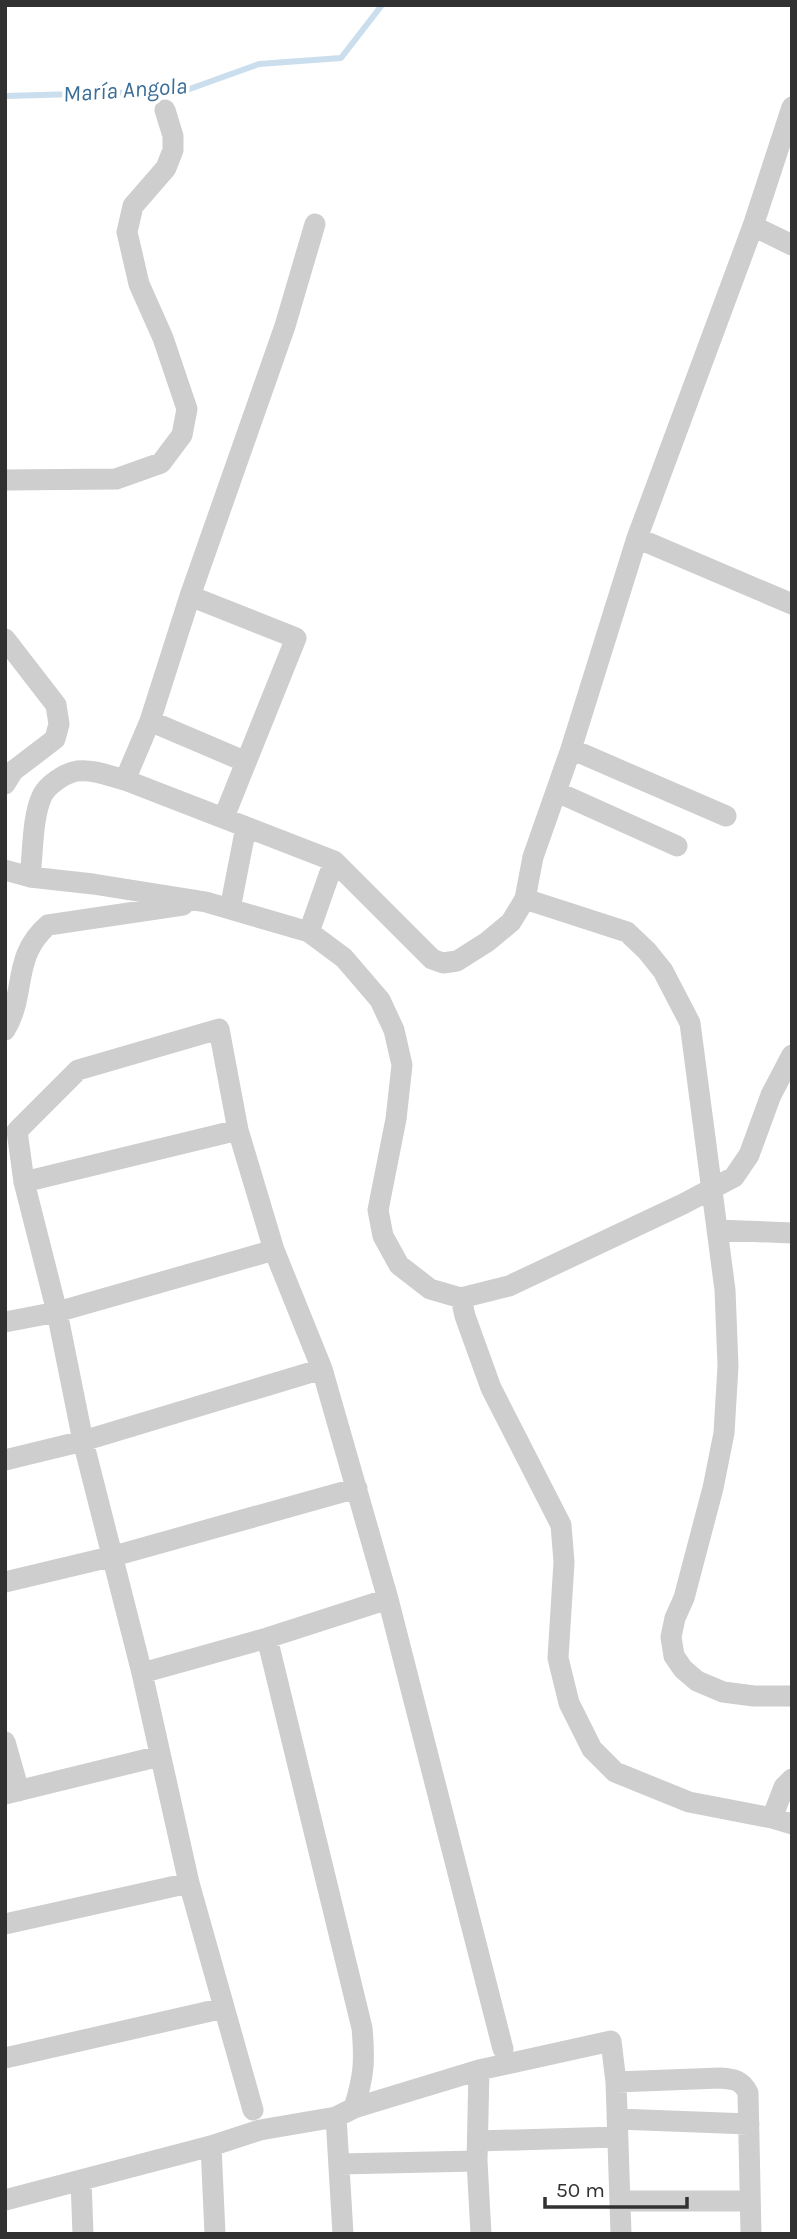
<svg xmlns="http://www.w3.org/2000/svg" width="797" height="2239" font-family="Karla,sans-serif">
<rect width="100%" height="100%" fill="#fff"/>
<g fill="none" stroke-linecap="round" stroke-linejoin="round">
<!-- stream -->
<path stroke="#cadeee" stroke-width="6" d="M5 96 184 91 259 64 341 58 382 5"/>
<!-- minor -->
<path stroke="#cecece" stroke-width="21" d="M315 224 285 326 190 596 150 721 125 780 334 861 432 959 443 963 457 961 487 942 511 922 525 899 533 857 571 749 637 538 753 226 792 107
M753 226 792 245
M5 480 116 479 161 463 182 435 187 409 163 338 139 284 127 232 133 206 166 168 173 150V136L165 110
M637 538 792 604
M190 596 296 638 224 817
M5 639 56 705 59 724 55 739 13 771 5 784
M150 721 246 762
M571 749 726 816
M557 792 677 846
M5 870 30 877 93 884 206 902 309 932 344 958 380 1000 394 1030 402 1065 396 1119 378 1210 383 1236 399 1265 430 1289 461 1298 509 1286 683 1204 734 1177 749 1155 771 1095 792 1055
M30 877C33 854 32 817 42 796 47 785 65 773 77 771 93 769 110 776 125 780
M525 899 627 932 647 951 663 971 690 1023 725 1290 728 1366 724 1433 713 1488 684 1598 675 1618 671 1637 674 1656 683 1669 697 1681 723 1692 754 1696H792
M230 909 246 827
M309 932 334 861
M5 1030C27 994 11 957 48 925L183 905
M24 1182 238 1130
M717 1230 792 1233
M461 1298 465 1316 491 1388 561 1525 564 1562 558 1658 569 1703 592 1749 615 1772 689 1802 772 1818 792 1824
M5 1322 57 1312 274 1250
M5 1460 83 1441 322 1369
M5 1582 114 1556 357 1488
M267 1638 362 2028C365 2061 364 2076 354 2108
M142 1673 267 1638 388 1599
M5 1742 19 1791
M5 1794 160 1756
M772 1818 784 1787 792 1779
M5 1924 189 1883
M5 2058 224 2008
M479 2070 477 2161 481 2234
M616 2082 720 2078C734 2079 742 2080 748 2093L751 2234
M253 2110 189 1883 142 1673 83 1441 57 1312 24 1182 17 1131 78 1070 219 1029 238 1130 274 1250 322 1369 388 1599 503 2049
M336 2117 343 2234
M617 2119 749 2124
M478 2141 617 2137
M211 2146 215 2234
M339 2164 477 2161
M81 2180 83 2234
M5 2200 211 2146 260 2130 336 2117 354 2108 479 2070 611 2041 616 2082 621 2234
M620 2201H749"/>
</g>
<g text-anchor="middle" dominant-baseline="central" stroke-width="7" stroke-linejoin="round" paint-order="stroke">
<!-- water labels -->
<g font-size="23" font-style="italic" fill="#3a6d97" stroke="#fff">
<text transform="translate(125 90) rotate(-4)">María Angola</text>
</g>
</g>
<!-- border -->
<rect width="797" height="2239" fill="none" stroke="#313131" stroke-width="14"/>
<!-- scale -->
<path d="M545 2197v10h142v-10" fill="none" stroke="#313131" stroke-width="3.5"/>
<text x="556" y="2197" font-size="21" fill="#313131" stroke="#ffffff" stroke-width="5" paint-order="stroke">50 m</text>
</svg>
